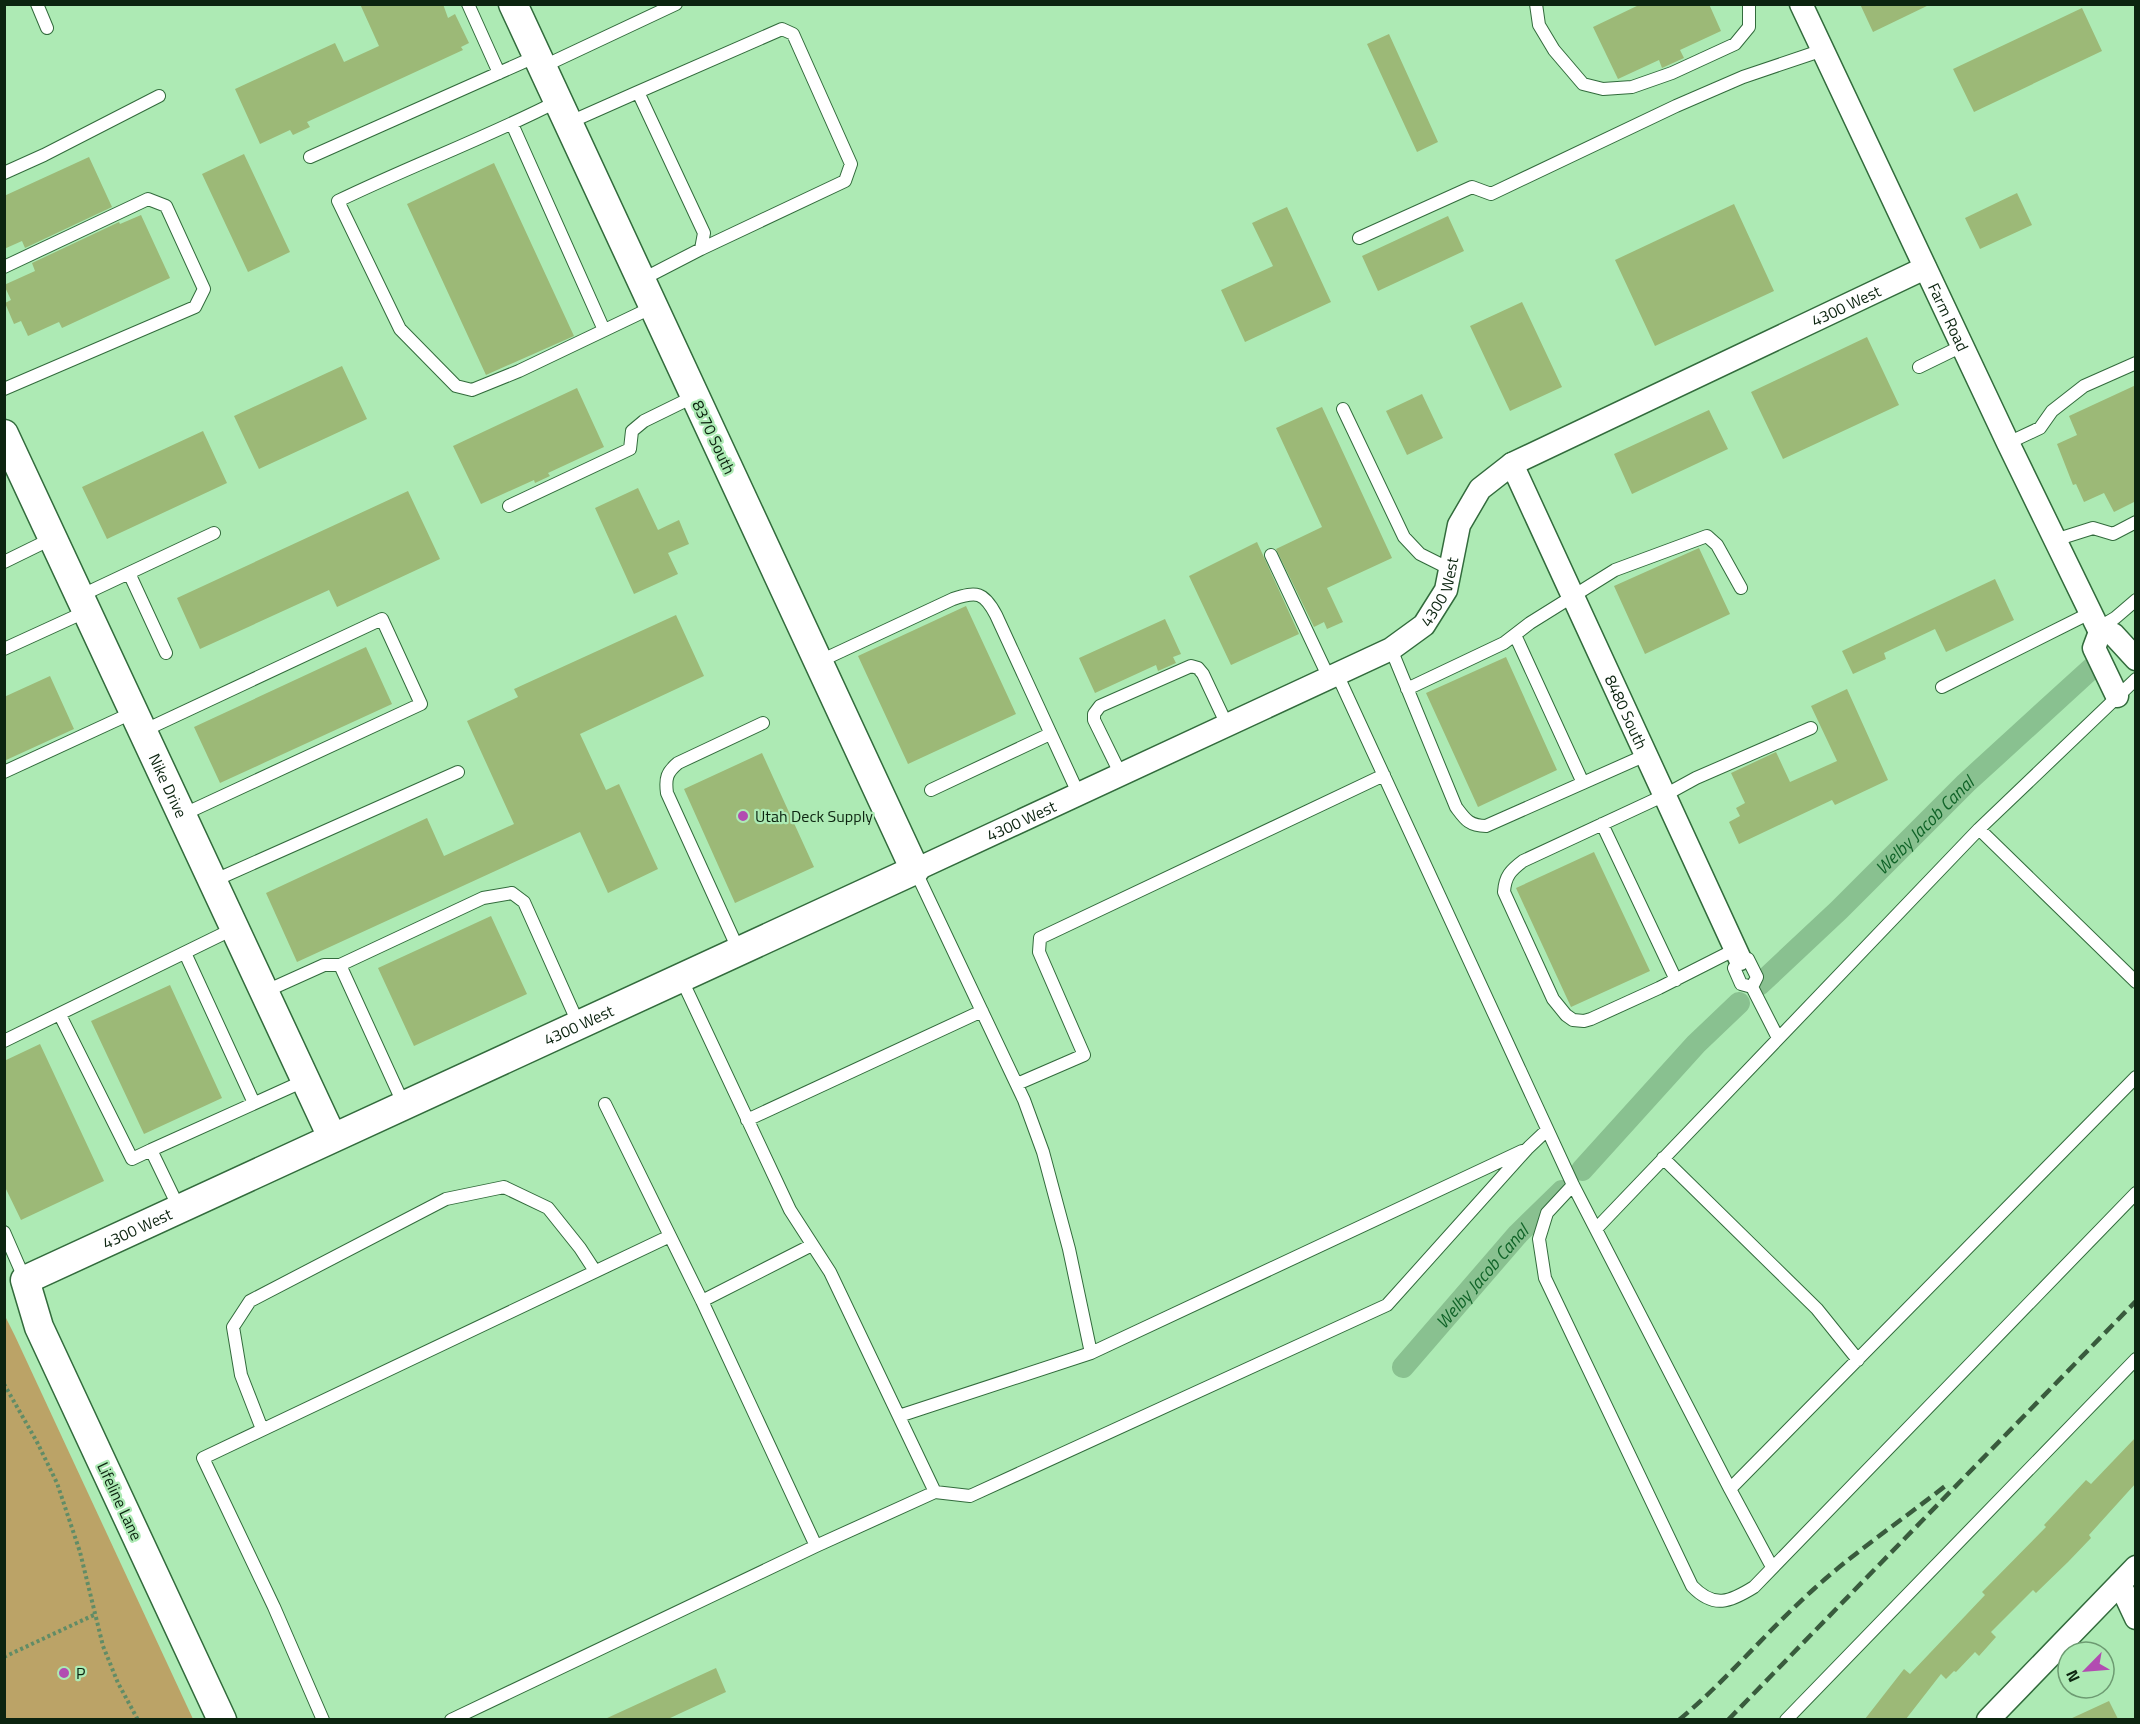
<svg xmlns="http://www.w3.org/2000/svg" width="2140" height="1724" font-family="'Titillium Web',sans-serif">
<rect width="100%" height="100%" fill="#adeab4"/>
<!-- park -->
<path fill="#bba367" d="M4 1314 15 1336 193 1719H5Z"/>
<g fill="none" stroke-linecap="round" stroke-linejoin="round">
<!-- canal -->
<g stroke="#89c190" stroke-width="22">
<path id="s1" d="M1759 985 1839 910 1966 783 2092 668"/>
<path d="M1582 1170 1696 1044 1739 1003"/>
<path id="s2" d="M1403 1367 1518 1234 1562 1191"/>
</g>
</g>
<!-- building -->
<path fill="#9cb977" d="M360 4H443L448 18 455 14 469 43 461 47 463 50 307 122 310 127 293 135 290 130 260 144 235 89 335 43 344 62 379 46Z
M1641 4H1709L1721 31 1680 50 1684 58 1662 68 1659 60 1618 79 1593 27Z
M1860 4H1931L1873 32Z
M2082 8 2102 51 1974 112 1953 69Z
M1389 34 1438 142 1417 152 1367 44Z
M244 154 290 252 248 272 202 174Z
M89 157 112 207 25 248 22 241 4 249V196Z
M494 163 574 336 486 375 407 204Z
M2017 193 2032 225 1980 249 1965 218Z
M1734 204 1774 291 1655 346 1615 260Z
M1287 207 1331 302 1245 342 1221 290 1273 266 1252 223Z
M141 215 170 278 62 328 59 322 28 336 21 321 14 324 5 303 11 300 4 285 35 271 32 263 119 222 120 224Z
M1448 216 1464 251 1378 291 1362 256Z
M1522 302 1562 387 1510 411 1470 326Z
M1867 337 1899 405 1783 459 1751 392Z
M342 366 367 419 259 469 234 416Z
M2136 385V501L2114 512 2104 493 2084 502 2076 484 2073 485 2057 444 2077 435 2069 416Z
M577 388 604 447 548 473 550 476 535 483 534 480 481 504 453 446Z
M1422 394 1443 438 1407 455 1386 411Z
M1322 407 1392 558 1327 588 1343 622 1327 629 1324 622 1314 627 1276 549 1322 527 1276 428Z
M1709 410 1728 449 1632 494 1614 454Z
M203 431 227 483 107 539 82 487Z
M638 488 658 530 679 520 689 544 668 553 678 574 634 594 595 508Z
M408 491 440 559 337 607 329 590 200 649 177 598Z
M1257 542 1299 634 1231 665 1189 576Z
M1699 548 1730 614 1645 654 1614 586Z
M1995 579 2014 620 1946 652 1935 629 1884 653 1886 659 1853 674 1842 651Z
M966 606 1016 714 908 764 858 656Z
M676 615 704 676 580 734 606 790 619 784 658 869 608 893 580 832 297 962 266 893 427 818 444 856 514 824 467 721 518 697 514 689Z
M1165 619 1181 654 1173 657 1176 663 1158 671 1156 665 1095 693 1079 658Z
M366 647 392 704 220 783 194 727Z
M1506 657 1557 770 1478 807 1426 693Z
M50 676 74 729 4 761V697Z
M1847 689 1888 780 1835 805 1832 800 1739 844 1729 822 1740 816 1736 808 1745 803 1731 773 1776 752 1790 782 1837 761 1811 706Z
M762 753 814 867 735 903 684 789Z
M1594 852 1650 971 1571 1007 1516 888Z
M491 916 527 994 414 1046 378 968Z
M170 985 222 1098 144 1134 91 1021Z
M40 1044 104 1181 21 1220 4 1185V1061Z
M2136 1437V1483L2089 1535 2091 1538 2068 1562 2036 1593 2033 1590 1991 1632 1996 1637 1979 1656 1975 1652 1956 1672 1954 1671 1946 1679 1941 1674 1906 1719H1865L1904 1669 1910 1674 1985 1595 1982 1592 2046 1527 2044 1525 2086 1480 2091 1484Z
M716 1668 726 1692 668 1719H605Z
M2109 1701 2118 1719H2070Z"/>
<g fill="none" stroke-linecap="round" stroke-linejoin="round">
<!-- service casing -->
<g stroke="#326b3c" stroke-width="14">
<path id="service" d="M37 4 47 28
M468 4 499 73
M1536 4 1539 25 1554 50 1583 84 1603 89 1632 87 1672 73 1735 44 1749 27V4
M542 67 676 4
M638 92 782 29 793 34 851 164 845 181 701 249
M558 101C486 138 410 166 338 201L400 329 456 386 472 390 519 371 653 307
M568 123 638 92 704 233 701 249 641 280
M512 124 604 330
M310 157 537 56
M4 173 44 155 159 96
M1359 238 1472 187 1491 194 1676 106 1743 77 1823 50
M4 267 148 199 166 206 204 289 195 307 4 389
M1919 367 1962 346
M1343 409 1404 537 1420 554 1450 569
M2008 443 2040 428 2052 411 2084 386 2136 363
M509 506 630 449 632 431 644 421 695 396
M2055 540 2093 528 2113 534 2136 522
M1271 555 1329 678
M4 562 53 538
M129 573 166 653
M80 596 214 533
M2098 628 2115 618 2136 600
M1515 635 1583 783
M4 649 87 611
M1391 649 1456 807C1465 819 1469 826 1486 826L1646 755
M818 662 953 599C977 591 984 592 996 615L1079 795
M1337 674 1573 1185 1730 1489
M1942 687 2090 613
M1407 689 1504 643 1530 623 1615 570 1707 536 1717 545 1741 588
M143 731 382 619 421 704 182 815
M4 772 134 712
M1121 775 1094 720V714L1100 706 1191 666 1198 668 1203 674 1227 725
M931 790 1050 734
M1602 824 1676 980
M1979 829 2136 982
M213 881 458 772
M1736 949 1659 988 1591 1019 1584 1021 1573 1020 1566 1015 1553 999 1504 892C1505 876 1511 870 1523 861L1665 795 1696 778 1811 728
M739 951 667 793C665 778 667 772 678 763L763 723
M185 953 254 1103
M340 965 404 1105
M681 978 790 1210 830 1272 935 1492
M1752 987 1757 977 1748 959H1740L1734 968 1741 984 1752 987 1778 1038
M264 992 324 965H340L483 898 512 893 524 902 579 1025
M60 1015 132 1159 151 1150
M4 1041 235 928
M1017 1084 1084 1055 1039 952 1040 938 1384 775
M605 1104 702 1301
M747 1120 982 1011
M1663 1158 1817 1309 1858 1360
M1573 1185 1547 1213 1539 1239 1545 1278 1692 1586C1714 1609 1730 1602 1754 1587L2136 1193
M179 1208 151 1150 306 1080
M1596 1229 1979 829 2136 679
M4 1232 25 1280
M812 1245 702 1301 816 1546
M1091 1353 1522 1151
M899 1416 1091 1353 1069 1249 1043 1152 1024 1100 915 870
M262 1429 241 1375 233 1327 250 1301 446 1199 504 1187 548 1208 580 1248 595 1271
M1772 1567 1730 1489 2136 1077
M323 1720 274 1607 203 1458 670 1236
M451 1720 816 1546 935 1492 970 1496 1387 1305 1527 1149 1547 1130
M1786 1720 2136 1359"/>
</g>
<!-- minor casing -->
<g stroke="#326b3c" stroke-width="25">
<g id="minor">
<path id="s3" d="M1801 4 2008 443 2100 632"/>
<path id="s4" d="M1512 464 1740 959"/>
<path d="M2117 696 2094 648 2100 632 2113 634 2136 659"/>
<path id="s5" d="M915 870 1391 649 1424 625 1446 590 1459 525 1480 489 1512 464 1925 268"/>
<path d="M2120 1584 2136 1618"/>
<path d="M1988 1720 2136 1567"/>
</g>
</g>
<!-- tertiary casing -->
<g stroke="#326b3c" stroke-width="31">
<g id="tertiary">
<path id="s6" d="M4 434 332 1137"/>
<path id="s7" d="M222 1720 39 1327 25 1280 915 870 513 4"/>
</g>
</g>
<!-- path -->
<path stroke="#618c66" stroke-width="4" stroke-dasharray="3 3" stroke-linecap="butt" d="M4 1384 37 1442 57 1483 80 1552 103 1646 118 1683 138 1720
M4 1657 96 1614"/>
<!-- service -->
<use href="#service" stroke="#fff" stroke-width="12"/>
<!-- minor -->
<use href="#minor" stroke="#fff" stroke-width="22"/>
<!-- tertiary -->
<use href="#tertiary" stroke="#fff" stroke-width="28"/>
<!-- rail -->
<path stroke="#395b3d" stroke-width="4.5" stroke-dasharray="12 6" stroke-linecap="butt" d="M1679 1720C1728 1679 1768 1630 1815 1588 1857 1550 1905 1518 1949 1483
M1728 1720 2136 1301"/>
</g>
<!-- markers -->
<g fill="#b24cb1" stroke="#adeab4" stroke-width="2">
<circle cx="743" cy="816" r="6"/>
<circle cx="64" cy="1673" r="6"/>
</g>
<g text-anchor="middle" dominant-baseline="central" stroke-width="4.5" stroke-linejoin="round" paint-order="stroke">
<!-- street labels -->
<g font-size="16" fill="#0c2410" stroke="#adeab4">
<text stroke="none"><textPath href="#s5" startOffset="1125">4300 West</textPath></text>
<text stroke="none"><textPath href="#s3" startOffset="346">Farm Road</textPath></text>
<text transform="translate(714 437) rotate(65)">8370 South</text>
<text stroke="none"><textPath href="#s5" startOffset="603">4300 West</textPath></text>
<text stroke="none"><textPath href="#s4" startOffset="273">8480 South</textPath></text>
<text stroke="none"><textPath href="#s6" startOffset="388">Nike Drive</textPath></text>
<text stroke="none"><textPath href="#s5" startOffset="117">4300 West</textPath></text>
<text stroke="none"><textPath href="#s7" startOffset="1092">4300 West</textPath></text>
<text stroke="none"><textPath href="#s7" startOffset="606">4300 West</textPath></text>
<text transform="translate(120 1501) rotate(65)">Lifeline Lane</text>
</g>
<!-- poi labels -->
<g font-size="16" fill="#0c2410" stroke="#adeab4" text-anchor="start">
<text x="755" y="816">Utah Deck Supply</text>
<text x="76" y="1673">P</text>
</g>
<!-- water labels -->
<g font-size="18" font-style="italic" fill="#106428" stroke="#adeab4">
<text stroke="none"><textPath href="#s1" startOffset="230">Welby Jacob Canal</textPath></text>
<text stroke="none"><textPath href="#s2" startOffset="120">Welby Jacob Canal</textPath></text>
</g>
</g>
<!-- border -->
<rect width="2140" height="1724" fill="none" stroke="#0c2410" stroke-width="12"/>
<!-- north arrow -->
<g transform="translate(2086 1670) rotate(245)"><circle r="28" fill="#adeab4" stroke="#6d9b72" stroke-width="1.5"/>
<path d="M0-4.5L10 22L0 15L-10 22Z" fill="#b24cb1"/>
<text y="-9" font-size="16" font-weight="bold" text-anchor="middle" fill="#0c2410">N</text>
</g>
</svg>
